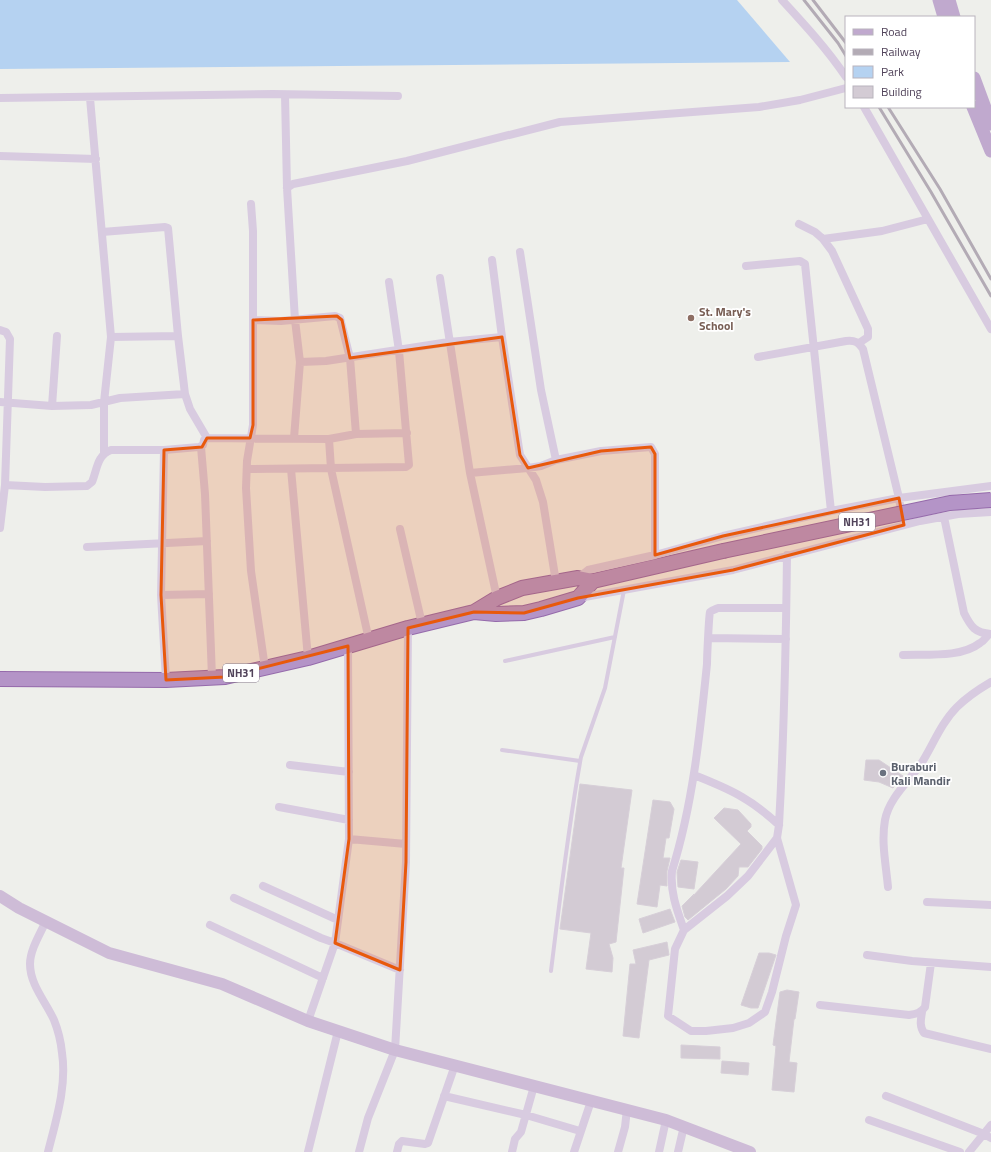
<svg xmlns="http://www.w3.org/2000/svg" width="991" height="1152" font-family="'Titillium Web',sans-serif">
<rect width="100%" height="100%" fill="#eeefeb"/>
<!-- green -->
<path fill="#b5d2f1" d="M0 0H737L790 62 0 69Z"/>
<!-- building -->
<path fill="#d3cbd4" stroke="#d7cfd8" d="M866 760H879L903 776 893 788 879 782 864 780Z
M580 784 632 790 621 868H624L616 942 609 944 613 958 612 972 586 969 591 933 560 929Z
M653 800 670 802 674 809 669 838H666L663 858H670L667 871V886L660 885 657 907 637 904Z
M724 808 738 810 751 824V827L747 831 762 846V849L748 867H739L738 876 726 889 688 920 685 917 682 906 694 894 693 896 741 844 714 818Z
M681 860 698 862 694 889 678 887 677 872Z
M670 909 675 922 643 933 639 919Z
M667 942 669 955 649 960 639 1038 623 1036 630 964H636L633 950Z
M759 953H769L776 955 758 1008H751L741 1005Z
M787 990 799 992 795 1019H794L789 1062 797 1063 794 1092 772 1090 776 1046 773 1045 776 1022 780 992Z
M681 1045 720 1047V1059L681 1058Z
M722 1061 749 1063 748 1075 721 1073Z"/>
<g fill="none" stroke-linecap="round" stroke-linejoin="round">
<!-- trunk casing -->
<g stroke="#956aab" stroke-width="16">
<path id="trunk" d="M474 612 496 614 524 613 541 609 578 598 593 581
M0 679 166 680 225 677 308 658 408 628 474 612 497 598 522 588 578 578 593 581 723 551"/>
</g>
<!-- service -->
<path stroke="#d8cbe0" stroke-width="4" d="M505 661 615 637
M502 750 580 761
M551 971C560 899 568 828 581 757L605 688 624 590"/>
<!-- minor -->
<path stroke="#d8cbe0" stroke-width="8" d="M782 0C805 25 827 49 846 77
M285 95 287 188 295 320 300 362 294 438
M0 98 273 94 398 96
M90 98 111 337 104 402V453
M864 107 991 329
M0 156 96 159
M287 188 293 184 407 161 560 122 759 107 800 100 846 88
M251 204 253 231V425L247 461 246 488 251 571 265 668
M799 224 815 232 823 239 832 251 868 329V337L859 343
M102 232 165 227 168 228 178 336 185 394 190 409 207 438
M823 239 882 231 928 219
M520 252 541 390 556 460
M492 260 502 337 520 455 536 480 543 502 556 582
M746 266 800 261 805 264 831 511
M440 278 470 473 497 598
M253 320 281 321 335 316 340 318 350 358 356 434
M0 330 6 332 10 339 5 485 0 528
M111 337 178 336
M758 357 846 341C855 340 858 342 863 349L899 498 902 517
M300 362 326 361 449 342 502 337
M0 402 52 406 91 405 120 398 185 394
M52 406 57 336
M329 439 331 469 369 640
M201 447 205 494 212 677
M164 450 161 595 166 680
M247 469 406 467 409 465 399 351 389 282
M291 469 308 658
M470 473 528 468 541 466 556 460 601 451 651 447 655 454V555
M5 485 45 487 87 486 92 482C97 470 97 455 111 450H164L199 447 203 445 204 440 207 438 329 439 356 434 407 433
M944 517 964 613C971 627 975 633 991 634
M400 529 422 624
M87 547 207 541
M578 578 588 570 655 555 723 536 831 511 899 498 991 486
M161 595 209 594
M579 598 733 570 920 521 958 514 991 512
M786 608H718C716 609 712 610 710 612 709 615 707 657 707 664 700 733 693 804 672 871 670 892 677 910 684 930L675 949 668 1016 691 1031H706L733 1028 749 1023 765 1012 772 992 786 936 796 905 777 838 779 825C784 735 786 645 787 555
M709 638 786 639
M903 655C926 654 961 658 980 643 984 641 986 637 989 634
M290 765 349 772
M694 775C711 782 727 788 742 797 756 805 768 815 779 825
M279 807 349 820
M349 839 406 844
M263 886 338 920
M888 887C886 865 881 842 885 820 889 798 909 781 921 764 933 745 941 723 957 707 967 697 979 689 991 682
M234 898 321 938 335 943 400 970
M927 902 991 905
M46 921C40 934 30 950 30 964 30 985 46 1002 54 1020 58 1030 61 1042 62 1053 67 1086 56 1120 48 1152
M210 925 323 978
M684 930 727 896 748 876 777 838
M867 955 912 961 991 967
M820 1005 909 1015C916 1014 921 1013 925 1007L931 963
M922 1012C921 1019 919 1026 924 1033L991 1049
M308 1021 335 943 349 839 348 646
M444 1096 526 1115 580 1131
M886 1096 984 1134 991 1138
M869 1120 960 1152
M308 1152 338 1031
M359 1152 368 1118 395 1050 406 862 408 628
M397 1152 399 1144 402 1141 425 1144 428 1143 455 1065
M512 1152 515 1139 521 1132 534 1086
M574 1152 591 1101
M618 1152 625 1127 627 1109
M659 1152 666 1120
M678 1152 684 1126
M969 1152 991 1125"/>
<!-- secondary -->
<path stroke="#cebcd7" stroke-width="12" d="M0 896 19 908 109 953 222 984 308 1021 395 1050 666 1120 750 1152"/>
<!-- primary -->
<path stroke="#c0a9ce" stroke-width="13" d="M939 0 944 17
M949 0 954 17
M974 78 991 124
M973 107 991 151"/>
<!-- trunk -->
<use href="#trunk" stroke="#b494c7" stroke-width="14"/>
<!-- rail -->
<path stroke="#b3abb5" stroke-width="3" d="M804 0 838 43 846 56
M813 0 846 43
M879 107 931 192 991 296
M888 107 940 189 991 279"/>
<!-- trunk-bridge casing -->
<g stroke="#956aab" stroke-width="16" stroke-linecap="butt">
<path id="trunk-bridge" d="M723 551 950 503 991 500"/>
</g>
<!-- trunk-bridge -->
<use href="#trunk-bridge" stroke="#b494c7" stroke-width="14"/>
</g>
<!-- marked area -->
<path fill="#e8590c" fill-opacity="0.2" stroke="#e8590c" stroke-width="3" stroke-linejoin="round" d="M337 316 342 320 350 358 502 337 520 455 528 468 601 451 651 447 655 454V555L723 536 899 498 904 525 733 570 578 598 524 613 474 612 408 628 406 862 400 970 335 943 349 839 348 646 225 677 166 680 161 595 164 450 202 447 207 438H250L253 425V320Z"/>
<!-- markers -->
<circle fill="#8d6e63" stroke="#fff" stroke-width="1.5" cx="691" cy="318" r="4"/>
<circle fill="#6b7280" stroke="#fff" stroke-width="1.5" cx="883" cy="773" r="4"/>
<g text-anchor="middle" dominant-baseline="central" stroke-width="3.5" stroke-linejoin="round" paint-order="stroke">
<!-- shield labels -->
<g fill="#fff" stroke="#857b8c" stroke-width="1">
<rect x="839" y="513" width="36" height="18" rx="3"/>
<rect x="223" y="664" width="36" height="18" rx="3"/>
</g>
<g font-size="11" font-weight="bold" fill="#51435a">
<text x="857" y="522">NH31</text>
<text x="241" y="673">NH31</text>
</g>
<!-- education labels -->
<g font-size="12" font-weight="bold" fill="#785e54" stroke="#fff" text-anchor="start">
<text x="699" y="311">St. Mary's<tspan x="699" dy="14">School</tspan></text>
</g>
<!-- worship labels -->
<g font-size="12" font-weight="bold" fill="#5b616d" stroke="#fff" text-anchor="start">
<text x="891" y="766">Buraburi<tspan x="891" dy="14">Kali Mandir</tspan></text>
</g>
</g>
<!-- legend -->
<rect x="845" y="16" width="130" height="92" fill="#ffffff" stroke="#b9b4bd"/>
<rect x="853" y="29" width="20" height="6" fill="#c0a9ce" stroke="#b9b4bd"/>
<text x="881" y="36" font-size="12" fill="#51435a">Road</text>
<rect x="853" y="49" width="20" height="6" fill="#b3abb5" stroke="#b9b4bd"/>
<text x="881" y="56" font-size="12" fill="#51435a">Railway</text>
<rect x="853" y="66" width="20" height="12" fill="#b5d2f1" stroke="#b9b4bd"/>
<text x="881" y="76" font-size="12" fill="#51435a">Park</text>
<rect x="853" y="86" width="20" height="12" fill="#d3cbd4" stroke="#b9b4bd"/>
<text x="881" y="96" font-size="12" fill="#51435a">Building</text>
</svg>
